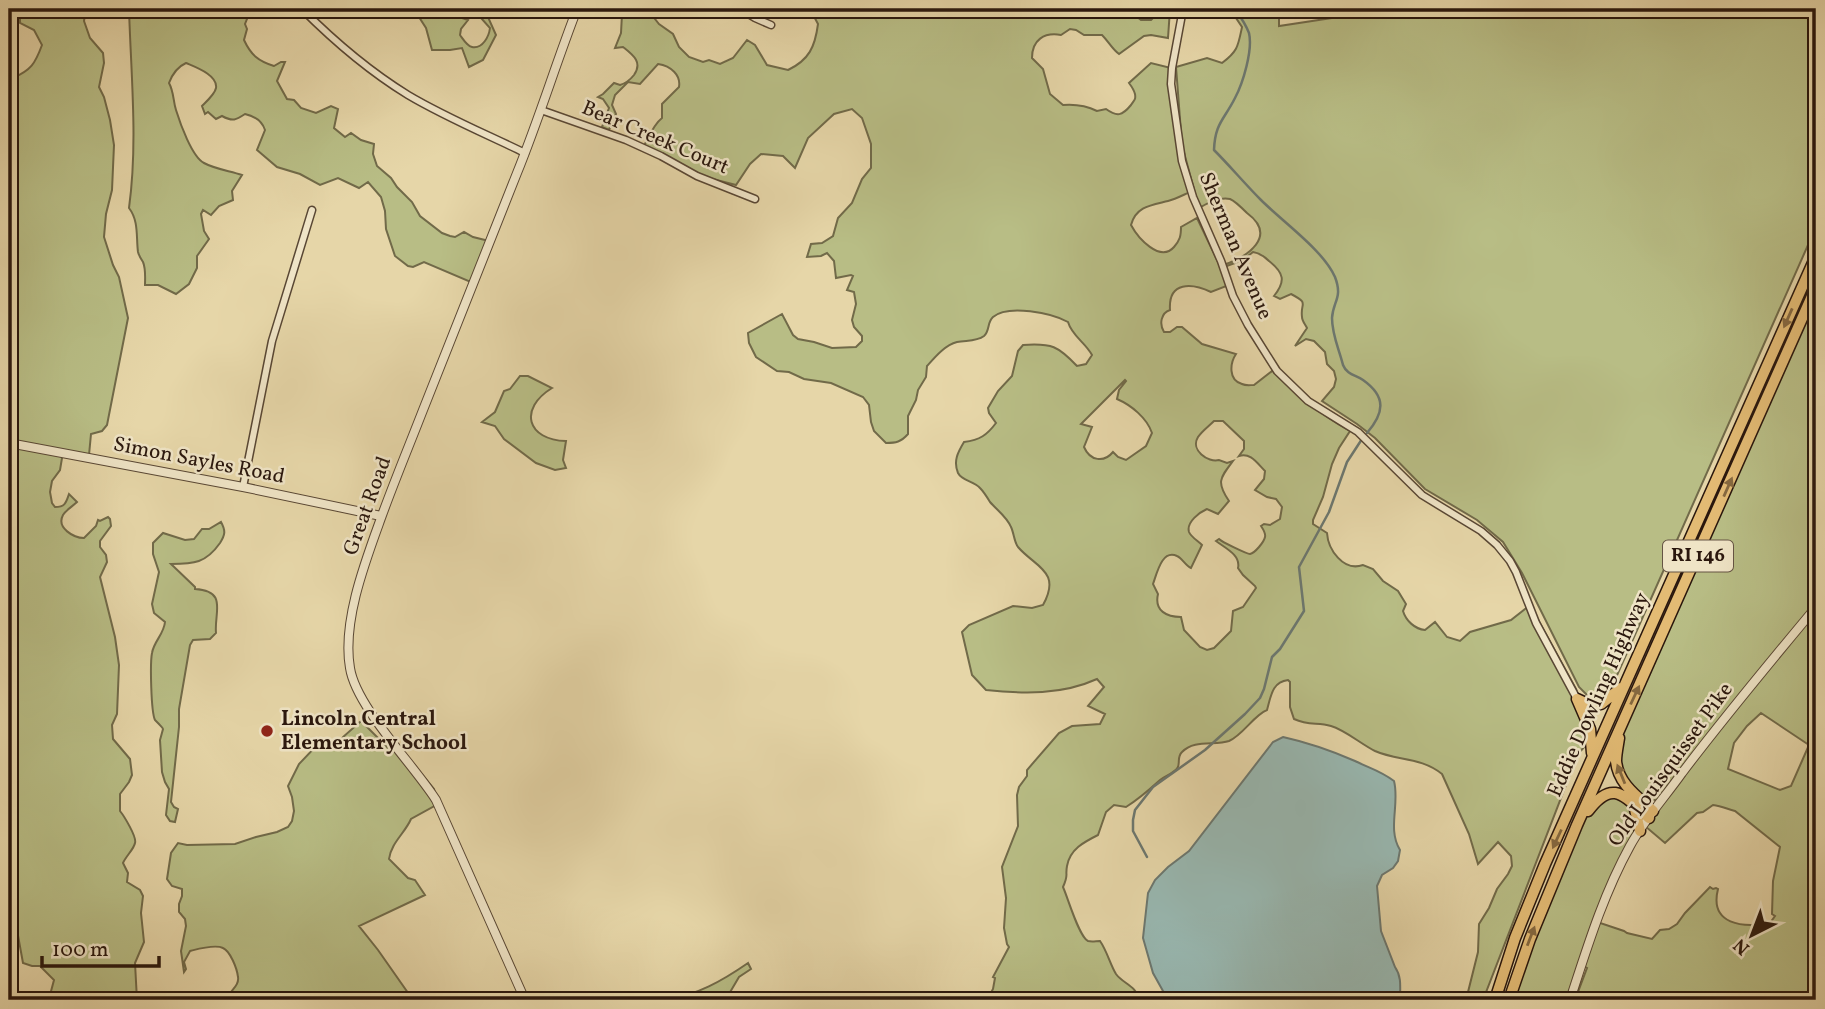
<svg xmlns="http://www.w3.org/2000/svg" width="1825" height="1009" font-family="Vollkorn,serif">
<rect width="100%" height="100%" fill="#e6d6a8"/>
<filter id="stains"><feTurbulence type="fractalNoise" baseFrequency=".00286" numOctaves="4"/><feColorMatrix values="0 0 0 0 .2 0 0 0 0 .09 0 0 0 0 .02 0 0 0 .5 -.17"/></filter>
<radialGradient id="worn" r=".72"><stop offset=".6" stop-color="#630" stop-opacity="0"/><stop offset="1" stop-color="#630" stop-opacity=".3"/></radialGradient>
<!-- green -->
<path fill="#b8bd85" stroke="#716a49" stroke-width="2" fill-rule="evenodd" d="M17 9H86L84 21 90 38 103 53 104 63 99 87 104 97 110 120 114 145 112 190 106 214 104 237 113 265 119 277 128 318 107 425 102 431 91 434 89 455 63 452 60 470 52 481 50 492 52 503 55 507C65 507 66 503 69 494L77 502C73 506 66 510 63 515 56 528 74 538 84 538L96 526 98 520 100 521 108 517 110 519 111 526 100 541V547L106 555 107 562 100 577 115 637 119 665 117 714 112 725 113 739 130 759 132 775 129 782 120 794V811C124 816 137 837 135 843 134 849 126 856 123 863L128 873 127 882 140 890 143 896 141 913 144 942 135 963 137 1000H44L50 995 54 980 40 966H32L23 963 17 930 9 928V77L13 78C31 70 35 64 42 45L34 30 20 23V15Z
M129 9H251L245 24 247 29 244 40C251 55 258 61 274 66L281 62H285L277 81 287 99 294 100 301 108 316 113 331 106 338 109 334 128 345 137 351 133 361 140 374 144 373 154 377 166 391 178 397 187 412 202 420 216 442 233 450 236 455 237 464 232 473 237 489 241 473 283 424 262 413 267 408 266 395 256 386 229 385 211 381 197 368 182 359 188 338 178 320 185 300 174 277 167 257 150 265 130C262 121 254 116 245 114 236 120 233 122 222 116L216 119 208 112 205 114 202 106C206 102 215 94 216 88 218 75 195 67 186 63 177 67 172 75 169 83 174 92 173 101 176 110 180 123 192 157 204 163 215 169 230 171 242 175L232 191 233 200 219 206 211 215 203 210 201 214 204 231 209 239 197 256V268L189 284 176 294 158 285H145C145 278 146 269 143 262 141 259 139 256 138 252 136 237 139 221 129 208 138 143 131 75 129 9Z
M417 9H436L468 20 461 29 460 35C463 39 467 46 472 47 483 49 489 36 490 28L481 18 488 17 496 35 483 60 469 67 462 48 450 50H432L426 28 417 14Z
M642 9H647L659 24 673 34 679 47 689 57 703 62 709 60 720 64 733 58 747 40 755 45 767 65 788 70C809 60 815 47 818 24L810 9H1115C1122 16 1126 21 1136 16L1141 20H1151L1162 9H1170L1168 38 1151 35 1144 36 1119 54C1112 49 1109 42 1102 35H1084L1076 30 1070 29 1061 35C1044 32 1032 40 1032 58L1043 69 1050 94 1063 105C1075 104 1087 106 1097 111L1106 109C1117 117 1122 116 1131 105 1134 100 1136 100 1135 94 1134 90 1132 87 1129 83L1151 63 1171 68 1170 93 1190 192C1183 195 1176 199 1168 201 1152 205 1136 206 1131 225 1138 238 1160 263 1174 247 1180 240 1181 236 1181 227L1197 218 1229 285 1211 292C1192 283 1168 281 1170 310 1161 313 1159 324 1164 332H1170L1177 327H1182L1202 344 1236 354C1230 363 1228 380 1242 384 1246 386 1250 385 1254 385L1276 368C1298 396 1320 414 1350 431L1339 448 1332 464 1323 497 1313 520V524L1327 533C1328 549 1343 572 1363 565L1373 569 1383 581 1398 591 1406 604 1403 611C1406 621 1415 629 1425 630L1435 622 1447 637 1460 641 1470 632 1511 620 1530 605 1576 689 1593 737 1578 754 1483 1000H1466L1478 952 1479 924 1489 908 1497 889 1508 874 1512 866 1511 856 1498 842 1478 864 1469 834 1442 774C1421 757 1398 761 1375 751 1361 744 1345 730 1331 726 1317 722 1309 726 1294 719L1290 707V682L1288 680C1272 682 1271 696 1267 710 1254 715 1243 735 1229 741 1215 746 1194 739 1182 752 1177 757 1180 761 1178 767 1175 773 1165 776 1160 780 1149 790 1139 799 1126 807L1114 805 1106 812 1098 835C1084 842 1070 849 1067 866 1065 877 1069 874 1063 887 1068 898 1079 937 1088 941 1092 942 1096 941 1100 941 1107 951 1110 964 1116 974 1123 984 1138 986 1138 1000H987L993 989 995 978 993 977 1009 947 1007 944 1004 928 1006 898 1002 867 1018 826 1017 795 1019 787 1027 776V770L1059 733 1072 726 1100 724 1105 714 1088 706 1104 687 1097 679C1062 695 1023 694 986 690L972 675 962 632 969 625 1013 606 1032 608 1043 605C1062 571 1035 567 1018 547 1014 542 1014 533 1011 527 1007 517 997 510 990 502 987 497 984 492 980 488 974 481 962 481 958 473 953 461 958 452 964 442 980 440 987 435 996 423L989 413 988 408 998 391 1012 376 1018 351 1023 345C1052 343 1058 346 1077 366L1086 364 1092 355C1085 342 1072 336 1068 322 1052 313 1008 304 993 317 987 322 990 331 984 336 976 342 966 340 957 342 945 345 935 357 927 366L926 377 918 390 916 400 908 416V434C901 442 896 443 886 443L874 431 871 422 869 405 863 397 831 383 804 379 789 372 777 371 756 357 749 343 748 333 782 314 793 335 798 339 814 342 832 348 856 347 862 341V336L854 327 852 320 856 304 854 292 847 290 853 276 851 275 836 278 834 261 827 253 821 256 807 257 811 244 822 243 833 236 838 218 852 203 862 179 871 168V144L862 118 852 109 834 114 808 138 795 168 783 156 761 154 750 164 736 185 697 175 644 146C649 136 654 124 662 118V104L679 87C681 75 671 66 658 64L640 84 628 82 615 95 612 105 616 114 609 130 602 127 609 108 603 99 598 97 603 94 614 83 620 85C627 83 630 80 634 75 643 62 633 55 623 47L615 48 621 33 622 14C630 16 637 17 642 9ZM1125 380 1126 381 1119 390 1117 399C1131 405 1147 418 1152 433L1146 446 1126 460 1118 457 1113 452C1104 463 1090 461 1084 447L1092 427 1081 424ZM1214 421H1223L1244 441V449L1239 456C1250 452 1257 463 1265 471L1264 479 1255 490 1267 497 1276 499 1282 507 1280 519 1270 525 1264 524 1261 526C1263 529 1266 533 1265 537 1264 542 1255 553 1250 554 1247 554 1222 542 1219 539L1216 541C1225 548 1241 555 1238 568L1243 575 1255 586 1256 588 1243 607 1233 611 1231 631 1214 648 1207 650 1200 647 1184 630 1181 617C1167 617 1154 611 1158 594L1153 584C1157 573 1162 549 1177 556 1182 558 1185 565 1191 568L1202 545C1198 541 1191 537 1189 532 1186 522 1200 512 1207 509L1218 514 1229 501C1216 482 1220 478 1233 461L1227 463 1219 460C1208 463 1190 450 1198 437 1202 431 1209 426 1214 421Z
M1230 9H1279V26L1385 10V9H1816V227L1610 691 1601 696 1587 695 1579 687 1522 573 1503 542 1477 520 1425 489 1375 438 1357 424 1322 401 1334 387 1336 379 1334 371 1327 364 1325 352 1314 341 1306 339 1295 346 1307 328C1305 324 1302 321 1302 317 1300 302 1310 304 1291 294L1280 299 1274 296C1286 281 1284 273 1269 261 1264 256 1260 253 1253 252L1243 260 1224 267 1223 265C1248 257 1278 236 1247 213 1243 209 1235 201 1230 199 1218 197 1208 203 1199 208L1182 145 1176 67 1207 58 1222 63C1238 51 1238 46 1242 27Z
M1816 287V1000H1640L1639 996 1606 1000H1575L1587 968 1583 966 1571 1000H1509L1568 849 1593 805 1615 793 1646 822 1660 800C1634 803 1619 772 1620 750 1620 741 1624 732 1626 723ZM1761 713 1809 745 1791 786 1780 790 1728 769 1734 743 1747 726ZM1713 805C1722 806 1727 809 1735 811L1780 847 1773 881 1772 914 1775 916 1770 923C1743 928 1709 925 1718 889L1716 888 1713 889 1710 887 1685 913 1677 924 1669 929 1660 930 1652 939 1627 933 1624 931 1597 922 1640 831 1645 826 1665 843 1697 813 1703 812Z
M520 376H528L552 388C518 409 527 440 566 441L563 460 566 468 555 470 536 463 504 439 495 426 482 422 495 412 504 391 510 389Z
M221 522C226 531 225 535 220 543 206 563 194 564 171 564L195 587V589C228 591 214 612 216 633L210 639 193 640 190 645 179 709V727L171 802 174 807 178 809 175 822 170 821 166 815 169 789 165 782 162 772 160 740 163 729C163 728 156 721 155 720 151 712 150 663 152 653 154 641 164 634 165 622L154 613 152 604 159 572 153 554V543L163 533 185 540 194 539 202 529H209Z
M361 721 390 750 397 744 434 789 438 804 411 819C405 833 391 843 389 859L408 878 415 880 425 895 359 926 378 950 413 1000H261C250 995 241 998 231 992 235 987 239 983 238 977 237 968 230 951 223 948 215 944 198 949 190 951L184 962 186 969 184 972 181 951 186 926 185 919 179 912V904L182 896V889L172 886 167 879 171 853 178 843 187 845 235 844 256 837 277 832 288 827 292 821 294 811 292 797 288 786 299 764 320 742 337 749 343 737Z
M748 963 751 969 739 977 726 999 727 1000H666C697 995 722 981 748 963Z"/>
<!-- water -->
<path fill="#98b7b0" stroke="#6c776f" stroke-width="2" d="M1283 737C1310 743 1330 750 1355 761 1371 769 1379 770 1394 781 1400 804 1387 829 1400 850L1398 861 1393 868 1382 875 1377 886 1381 931 1395 967C1402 977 1400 988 1400 1000H1168L1153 973 1143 938 1148 893 1155 880 1168 867 1189 851 1273 742Z"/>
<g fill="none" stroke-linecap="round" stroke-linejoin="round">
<!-- stream -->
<path stroke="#6c776f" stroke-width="2.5" d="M1235 9C1240 16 1246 25 1249 33 1253 50 1243 83 1235 98 1224 120 1215 123 1214 150 1230 166 1245 184 1261 200 1283 222 1323 250 1335 277 1343 298 1333 301 1332 318 1332 335 1339 349 1343 365 1347 375 1356 375 1363 380 1387 397 1384 413 1367 433
M1147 857 1133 831V820L1135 810 1153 787 1205 750 1245 714 1260 698 1264 689 1272 657 1280 649 1304 611 1299 567 1329 512 1347 462 1362 439"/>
<!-- minor casing -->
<g stroke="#594734" stroke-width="9">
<path id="minor" d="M302 9C334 41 369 71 408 95 445 117 486 134 525 153
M740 9 755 18 771 25
M1183 9 1172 68 1171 84 1182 161 1193 197 1221 261 1233 296 1248 325 1277 371 1308 401 1358 432 1422 495 1481 531 1497 545 1510 561 1516 572 1536 623 1577 699
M541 110 626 140 661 156 697 176 755 199
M243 487 272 341 312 210"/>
</g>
<!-- tertiary casing -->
<g stroke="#594734" stroke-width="10">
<path id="tertiary" d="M9 443 243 487 381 516
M525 1000 436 800C414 765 356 707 350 668 342 622 365 562 381 518 394 482 409 446 423 410 454 331 485 252 517 173 539 119 556 63 577 9
M1570 1000C1587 948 1603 895 1630 846 1644 820 1665 797 1682 773 1725 716 1771 661 1816 607"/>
</g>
<!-- motorway casing -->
<g stroke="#2a170d" stroke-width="13">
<path id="motorway" d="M1577 699 1590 729 1592 753
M1577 699 1588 704H1601L1621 688
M1619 738C1618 745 1616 754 1616 761 1618 784 1638 797 1653 811
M1634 805 1640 831
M1588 811C1613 778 1624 796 1649 818
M1495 1000 1515 938 1545 864 1816 256
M1509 1000 1530 939 1577 825 1816 287"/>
</g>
<!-- minor -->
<use href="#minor" stroke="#efe4c6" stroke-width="6"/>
<!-- tertiary -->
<use href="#tertiary" stroke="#efe4c6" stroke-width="8"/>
<!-- motorway -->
<use href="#motorway" stroke="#e3bb74" stroke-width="10"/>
</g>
<!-- one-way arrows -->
<defs><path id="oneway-solid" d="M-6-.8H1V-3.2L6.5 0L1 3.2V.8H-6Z" transform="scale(1.75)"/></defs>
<g fill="#866940">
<use href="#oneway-solid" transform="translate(1788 318) rotate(114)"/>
<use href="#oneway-solid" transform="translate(1728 487) rotate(-66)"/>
<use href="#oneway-solid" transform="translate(1635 695) rotate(-65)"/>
<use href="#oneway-solid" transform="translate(1621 774) rotate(-112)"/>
<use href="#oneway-solid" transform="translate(1557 839) rotate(115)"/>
<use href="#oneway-solid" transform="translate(1531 936) rotate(-69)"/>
</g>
<!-- markers -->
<circle fill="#8f2418" stroke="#efe4c6" stroke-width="2.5" cx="267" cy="731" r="7"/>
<g text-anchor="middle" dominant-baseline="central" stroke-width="5" stroke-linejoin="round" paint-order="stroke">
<!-- shield labels -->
<rect fill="#efe4c6" stroke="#655444" stroke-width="2" x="1663" y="540.5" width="70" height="31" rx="5"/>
<g font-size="19" font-weight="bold" fill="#2a170d">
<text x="1698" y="556">RI 146</text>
</g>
<!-- street labels -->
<g font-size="21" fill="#2a170d" stroke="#efe4c6">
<text transform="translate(655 138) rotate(23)">Bear Creek Court</text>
<text transform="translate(1235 246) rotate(67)">Sherman Avenue</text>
<text transform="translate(199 461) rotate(11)">Simon Sayles Road</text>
<text transform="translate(368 506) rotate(-70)">Great Road</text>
<text transform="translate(1599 695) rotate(-66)">Eddie Dowling Highway</text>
<text transform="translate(1671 765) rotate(-54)">Old Louisquisset Pike</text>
</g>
<!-- poi labels -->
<g font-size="21" font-weight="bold" fill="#2a170d" stroke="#efe4c6" text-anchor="start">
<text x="281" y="719">Lincoln Central<tspan x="281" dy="24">Elementary School</tspan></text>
</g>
</g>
<!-- margin -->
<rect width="1825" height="1009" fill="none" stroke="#e6d6a8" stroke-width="35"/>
<rect x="10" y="10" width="1804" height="988" fill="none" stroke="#2a170d" stroke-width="3.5"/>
<rect x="18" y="18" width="1790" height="974" fill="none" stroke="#2a170d" stroke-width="2"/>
<!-- north arrow -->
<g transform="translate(1752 935) rotate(222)" stroke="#efe4c6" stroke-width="5" paint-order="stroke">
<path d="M0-5L12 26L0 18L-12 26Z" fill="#2a170d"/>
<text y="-10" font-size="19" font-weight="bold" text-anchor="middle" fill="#2a170d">N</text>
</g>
<!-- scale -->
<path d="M42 956v10h117v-10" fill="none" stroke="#2a170d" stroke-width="3.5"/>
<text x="52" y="956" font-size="21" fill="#2a170d" stroke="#efe4c6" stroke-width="5" paint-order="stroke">100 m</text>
<rect width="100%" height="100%" filter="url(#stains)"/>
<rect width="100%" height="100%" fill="url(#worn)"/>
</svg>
